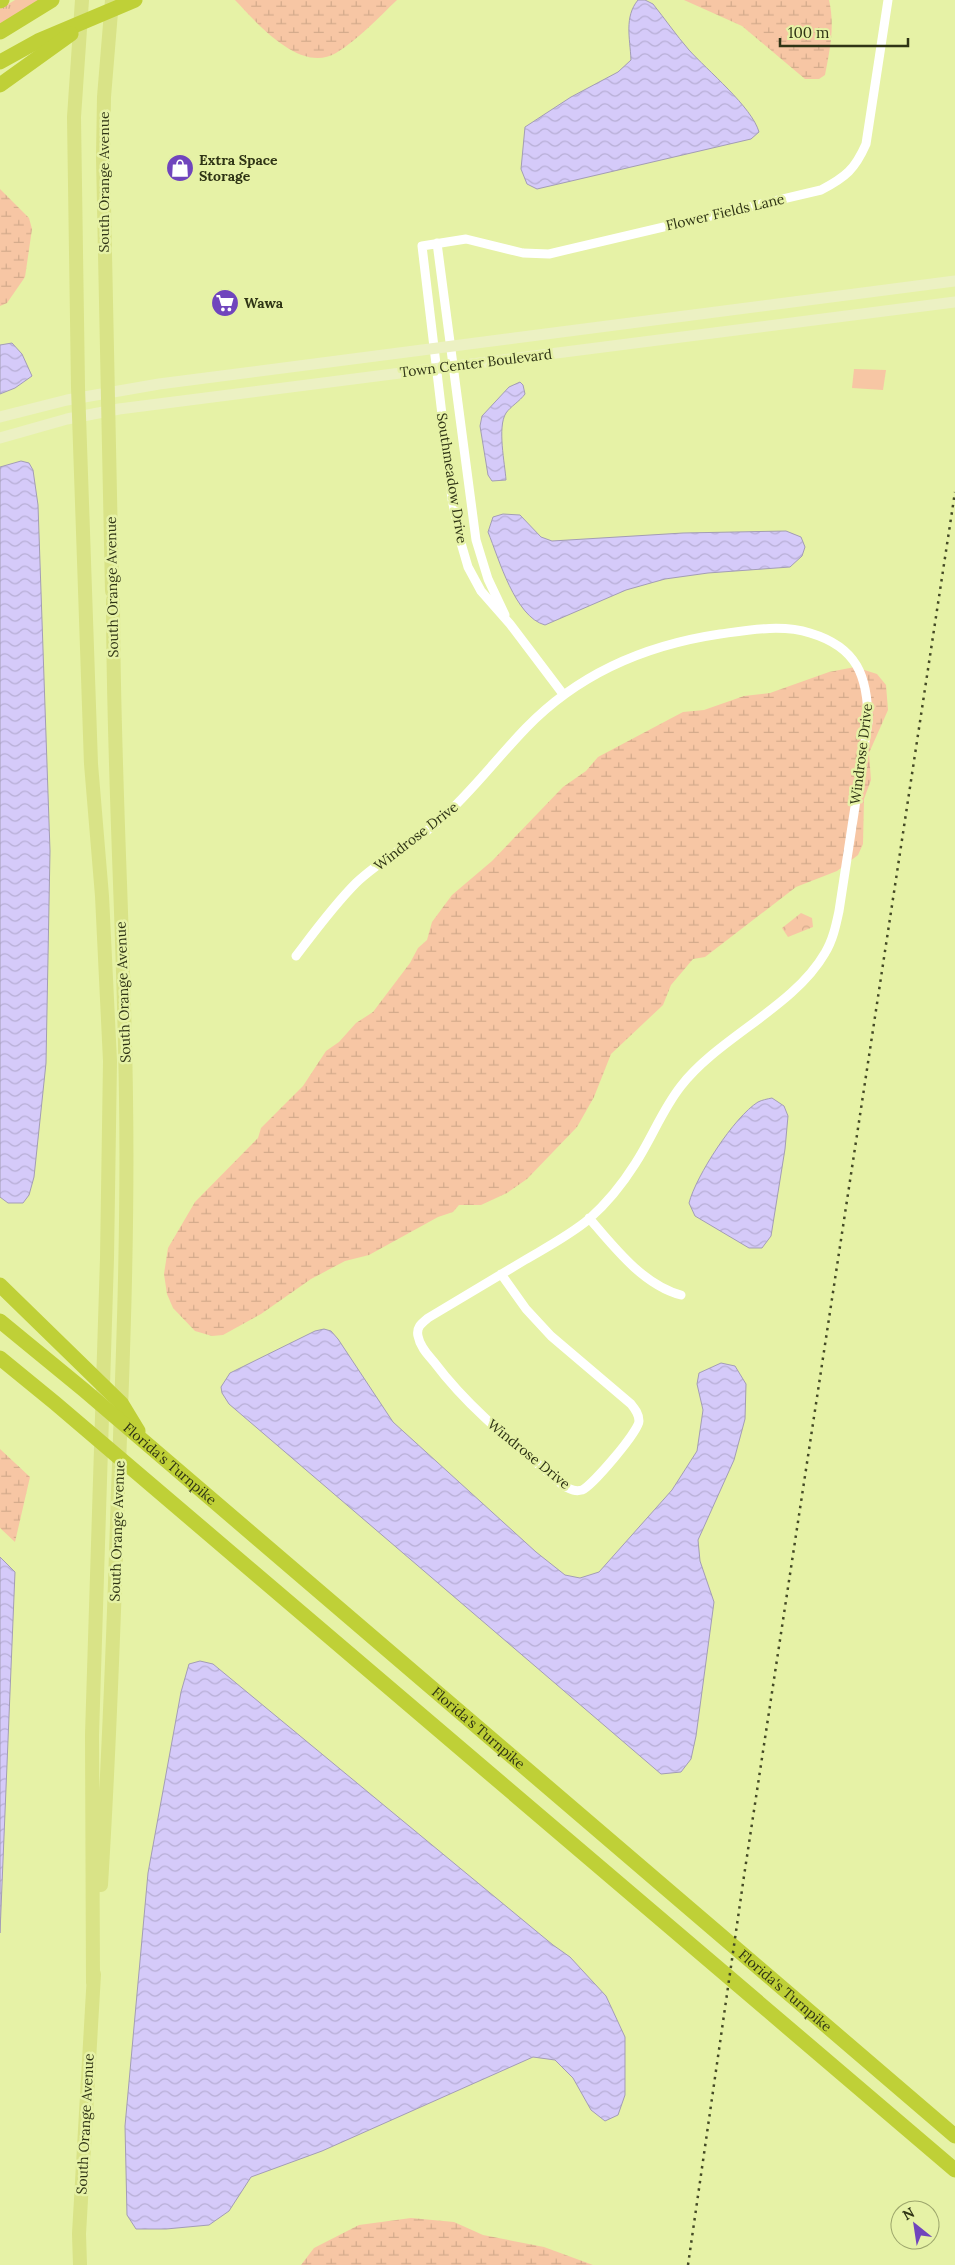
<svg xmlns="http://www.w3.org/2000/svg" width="955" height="2265" font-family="Lora,serif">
<defs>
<pattern id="grass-tufts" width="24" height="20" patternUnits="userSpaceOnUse" patternTransform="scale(1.25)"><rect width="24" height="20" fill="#f7c6a4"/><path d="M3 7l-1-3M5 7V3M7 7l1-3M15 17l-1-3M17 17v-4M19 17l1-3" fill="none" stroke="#d4ab8c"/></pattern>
<pattern id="wetland-marsh" width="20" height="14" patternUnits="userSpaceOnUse" patternTransform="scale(1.25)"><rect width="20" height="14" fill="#f7c6a4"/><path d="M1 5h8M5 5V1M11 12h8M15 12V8" fill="none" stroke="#d4ab8c"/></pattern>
<pattern id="park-crowns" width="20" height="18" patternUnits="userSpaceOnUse" patternTransform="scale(1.25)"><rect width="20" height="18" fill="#f7c6a4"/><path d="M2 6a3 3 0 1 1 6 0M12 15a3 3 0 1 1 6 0" fill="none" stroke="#d4ab8c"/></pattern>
<pattern id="water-waves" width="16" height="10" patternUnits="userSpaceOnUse" patternTransform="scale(1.25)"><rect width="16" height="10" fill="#d5caf9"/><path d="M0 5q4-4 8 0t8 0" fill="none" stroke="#b7aed5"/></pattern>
</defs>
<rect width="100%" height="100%" fill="#e6f2a6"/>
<!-- grass -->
<path fill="url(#grass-tufts)" d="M15 0H53L0 32V9Z"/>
<!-- wetland -->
<path fill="url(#wetland-marsh)" d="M235 0H397C378 18 359 39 336 53 300 74 257 23 235 0Z
M684 0H829C835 26 830 49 825 75L819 79H805L742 26Z
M0 189 29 218 32 229 25 277 7 303 0 306Z
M855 667 877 674 886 685 888 710 869 753 871 780 864 799 863 844 858 855 837 871 796 887 705 957 693 959 671 985 663 1005 611 1054 594 1097 577 1127 527 1179 507 1193 481 1205H459L453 1212 438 1217 369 1255 345 1261 311 1279 261 1314 223 1335 212 1336 195 1331 173 1308 167 1294 164 1274 168 1248 195 1202 258 1138 261 1128 303 1086 326 1051 339 1042 356 1023 373 1012 410 963 418 948 427 940 432 922 452 895 492 861 563 787 586 771 598 757 683 712 704 710 744 696 770 693 829 672Z
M0 1449 30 1477 15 1542 0 1528Z
M411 2218 454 2222 483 2235 544 2247 593 2265H301L314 2248 359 2225Z"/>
<!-- park -->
<path fill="url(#park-crowns)" d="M801 913 812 918 813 927 788 937 782 928Z"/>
<!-- garden -->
<path fill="#f7c6a4" d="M854 369 886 370 883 390 852 388Z"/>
<!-- water -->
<path fill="url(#water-waves)" stroke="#a39db5" d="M638 0H645L653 4C665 19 676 35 689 50 707 70 752 107 759 132L751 139 537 189 527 184 521 169 525 127 571 97 618 72 631 60C630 38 624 17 638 0Z
M12 343 22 354 32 376 15 388 0 394V345Z
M520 382 523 385 525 394C520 401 510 407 506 413 497 427 505 464 506 480L492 481 488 475 480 426 482 416 509 387Z
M21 461 29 463 33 470 38 505 50 851 46 1063 34 1177 29 1195 23 1203H8L0 1197V467Z
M503 514 520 515 541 537 552 541 683 533 786 531 801 537 805 547 802 556 790 567 708 573 665 579 626 590 545 625C515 617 499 559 488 532L493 517Z
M772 1098 784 1106 788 1116 785 1149 771 1236 762 1248H749L695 1216 689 1203C696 1176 734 1117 758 1102 762 1100 767 1099 772 1098Z
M324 1329 331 1331 338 1339 393 1422 536 1552 565 1575 580 1578 599 1572 672 1490 697 1451 703 1410 697 1384 699 1373 721 1363 735 1366 746 1384 745 1419 734 1460 698 1540 700 1561 714 1602 696 1736 691 1759 681 1772 661 1774 229 1404 222 1393 221 1387 230 1373 315 1331Z
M0 1557 15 1572 0 1933Z
M200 1661 213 1664 553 1945 570 1957 606 1996 625 2037V2095L618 2115 605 2121 591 2110 573 2078 555 2060 533 2057 322 2151 251 2177 229 2211 209 2225 166 2229H136L127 2215 125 2126 148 1873 181 1692 189 1664Z"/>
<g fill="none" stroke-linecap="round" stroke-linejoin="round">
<!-- street -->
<path stroke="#fff" stroke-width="9" d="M437 243 476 540 488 579 505 615
M563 694 510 624 481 591 468 567 461 543 452 499 422 246 466 239 523 253 549 254 821 190C846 177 855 169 866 144L888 0
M296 956C315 931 334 905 356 883 381 859 412 844 438 822 471 793 496 759 526 728 579 673 646 645 720 634 749 630 782 624 810 633 857 647 868 676 868 722L839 911C836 925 833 940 825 953 794 1007 719 1037 681 1086 662 1110 652 1138 635 1164 623 1183 606 1204 589 1219 570 1235 547 1247 525 1260 493 1279 461 1298 428 1318 422 1323 416 1327 418 1336 420 1347 428 1355 434 1362 470 1410 518 1447 564 1486 570 1489 575 1492 582 1490 592 1486 639 1431 639 1421 639 1414 635 1409 631 1404L551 1336 526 1309 501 1274
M589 1218C614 1247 643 1285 681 1295"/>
<!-- secondary -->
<path stroke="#ecf1c3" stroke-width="11" d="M0 417 67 400 159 384 955 281
M0 438 67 419 119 409 955 302"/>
<!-- primary -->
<path stroke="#d9e387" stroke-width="14" d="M82 0 74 117 78 387 91 764 102 896 110 1061 107 1258 92 1735 93 1983
M112 0 104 97 103 157 112 591
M101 1885C109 1754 114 1623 118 1491 123 1360 128 1229 126 1098 124 932 113 766 113 600
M80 2265 79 2234 94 1974"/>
<!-- highway -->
<g stroke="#bfd037" stroke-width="15">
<path d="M0 1 2 0"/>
<path d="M0 32 52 0"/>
<path d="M0 62 38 41 135 0"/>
<path d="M0 85 71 34"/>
<path d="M0 1285 121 1403 138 1431"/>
<path id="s1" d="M0 1321 84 1390 955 2136"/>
<path d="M0 1358 55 1403 955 2170"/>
</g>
<!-- rail -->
<path stroke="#444a25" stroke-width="2.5" stroke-dasharray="2.5 5" stroke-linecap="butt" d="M688 2265 744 1876 955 492"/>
</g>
<!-- icons -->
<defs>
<g id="shop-disc" transform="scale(1.4375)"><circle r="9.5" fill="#7045bd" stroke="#e6f2a6"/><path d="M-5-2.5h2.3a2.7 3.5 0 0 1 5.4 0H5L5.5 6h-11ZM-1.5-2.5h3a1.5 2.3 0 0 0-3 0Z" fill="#fff"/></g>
<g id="supermarket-disc" transform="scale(1.4375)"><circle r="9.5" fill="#7045bd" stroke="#e6f2a6"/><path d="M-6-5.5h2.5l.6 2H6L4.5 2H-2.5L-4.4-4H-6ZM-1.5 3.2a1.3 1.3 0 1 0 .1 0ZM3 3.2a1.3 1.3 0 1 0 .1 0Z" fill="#fff"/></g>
</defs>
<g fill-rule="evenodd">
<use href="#shop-disc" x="180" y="168"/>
<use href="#supermarket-disc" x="225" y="303"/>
</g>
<g text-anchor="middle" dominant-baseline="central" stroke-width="5" stroke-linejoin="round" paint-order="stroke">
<!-- poi labels -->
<g font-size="14" font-weight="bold" fill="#2f3415" stroke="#e6f2a6" text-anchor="start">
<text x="199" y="160">Extra Space<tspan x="199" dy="16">Storage</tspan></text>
<text x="244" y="303">Wawa</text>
</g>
<!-- street labels -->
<g font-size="14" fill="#2f3415" stroke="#e6f2a6">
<text transform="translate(104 182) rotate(-90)">South Orange Avenue</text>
<text transform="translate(725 212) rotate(-13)">Flower Fields Lane</text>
<text transform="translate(476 363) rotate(-7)">Town Center Boulevard</text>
<text transform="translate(452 478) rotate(81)">Southmeadow Drive</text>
<text transform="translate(112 587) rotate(-91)">South Orange Avenue</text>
<text transform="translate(861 754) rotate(-83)">Windrose Drive</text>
<text transform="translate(416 836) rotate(-38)">Windrose Drive</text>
<text transform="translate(123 992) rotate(-92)">South Orange Avenue</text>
<text transform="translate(529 1454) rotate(39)">Windrose Drive</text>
<text stroke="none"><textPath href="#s1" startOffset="222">Florida's Turnpike</textPath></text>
<text transform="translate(117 1531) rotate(-88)">South Orange Avenue</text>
<text stroke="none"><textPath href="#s1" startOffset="628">Florida's Turnpike</textPath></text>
<text stroke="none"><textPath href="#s1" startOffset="1032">Florida's Turnpike</textPath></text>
<text transform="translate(85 2124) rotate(-87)">South Orange Avenue</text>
</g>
</g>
<!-- north arrow -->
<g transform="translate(915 2225) rotate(330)"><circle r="24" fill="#e6f2a6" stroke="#9da66c"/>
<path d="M0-4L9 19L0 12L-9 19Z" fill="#7045bd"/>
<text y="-8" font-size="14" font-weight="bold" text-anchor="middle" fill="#2f3415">N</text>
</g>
<!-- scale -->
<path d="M780 38v8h128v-8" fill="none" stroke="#2f3415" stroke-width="2.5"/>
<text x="788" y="38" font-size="15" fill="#2f3415" stroke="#e6f2a6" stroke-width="4" paint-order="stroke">100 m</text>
</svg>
